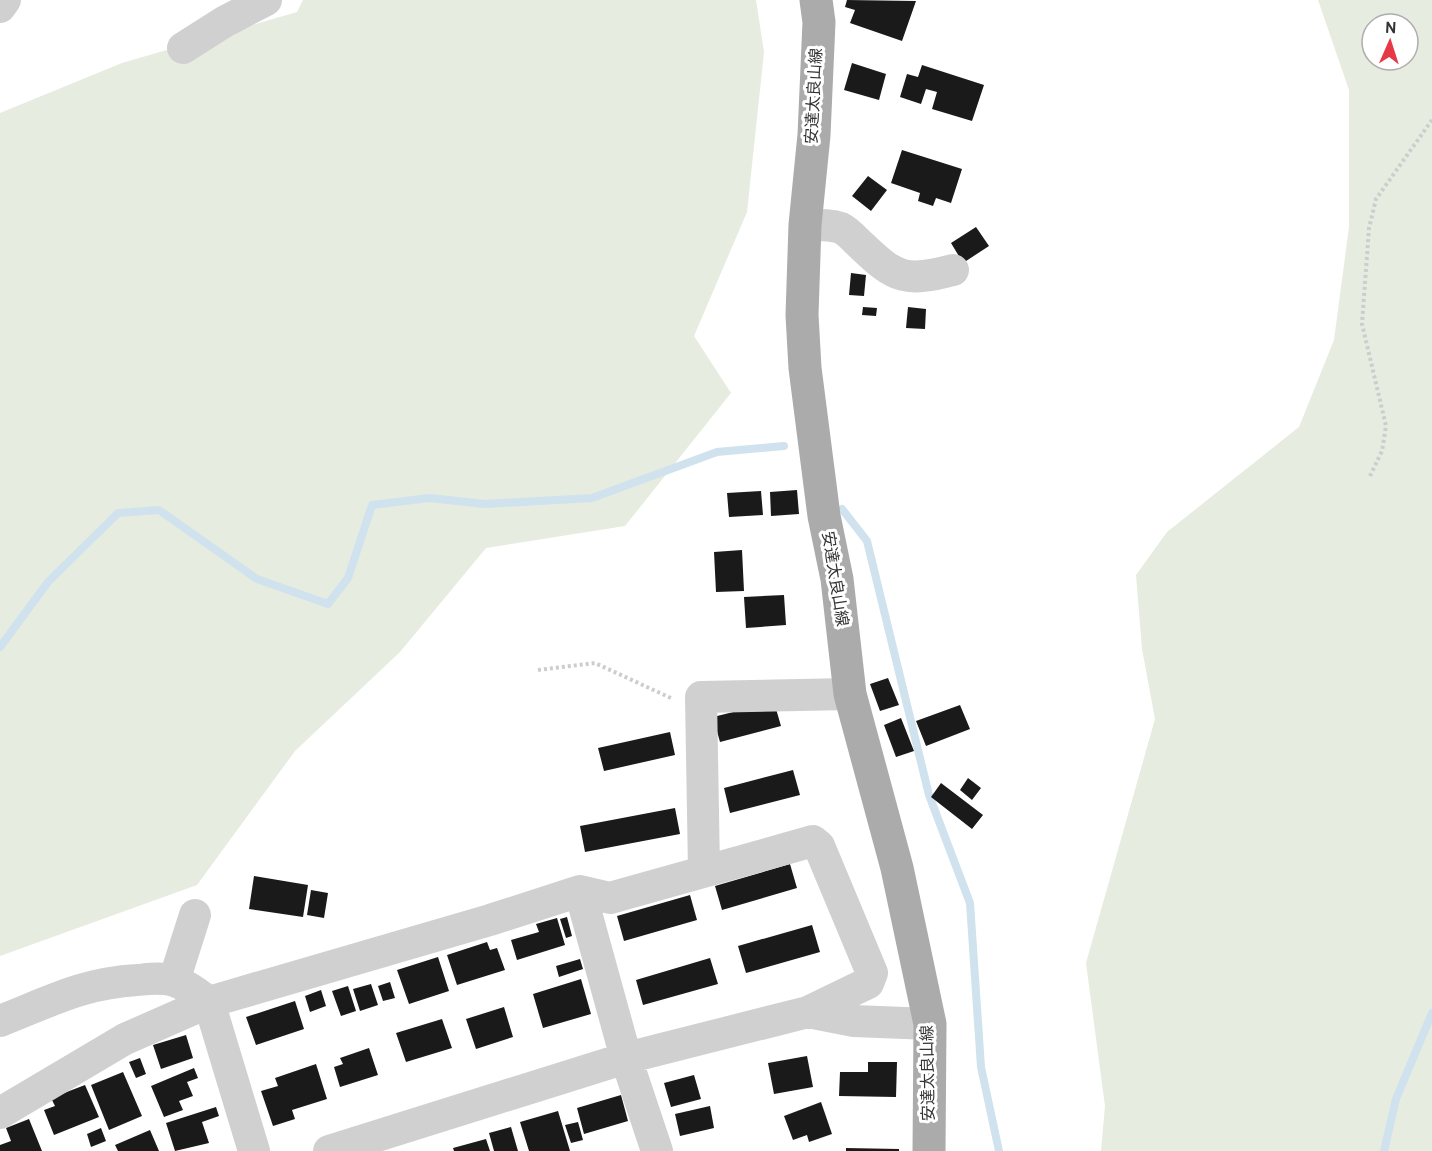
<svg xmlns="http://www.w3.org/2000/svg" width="1432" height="1151" font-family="Overpass,'Noto Sans JP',sans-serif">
<rect width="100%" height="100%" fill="#fff"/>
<!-- green -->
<path fill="#e6ecdf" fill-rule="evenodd" d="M303 0H756L764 52 747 212 694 336 731 393 625 526 486 548 400 652 295 751 197 885 0 956V113L122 63 297 12Z
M1318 0H1432V1151H1101L1105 1106 1086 963 1155 719 1142 649 1136 575 1167 532 1299 427 1334 340 1349 227V90ZM1372 24H1408V60H1372Z"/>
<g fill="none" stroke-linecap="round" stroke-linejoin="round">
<!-- stream -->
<path stroke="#cfe2ee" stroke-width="8" d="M842 509 867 541 929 795 970 903 981 1067 999 1151
M0 647 48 582 118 513 159 510 257 579 328 604 348 578 372 505 429 498 485 504 592 498 717 452 784 446
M1384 1151 1396 1099 1432 1013"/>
</g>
<!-- building -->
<path fill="#1a1a1a" d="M847 0 916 1 902 41 850 23 855 10 845 7Z
M852 63 886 74 879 100 844 90Z
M922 65 984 85 972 121 932 109 937 92 926 89 921 104 900 97 907 74 918 77Z
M902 150 962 169 951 203 936 198 933 206 918 201 920 193 891 183Z
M868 176 887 190 871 211 852 196Z
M976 227 989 246 963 263 951 243Z
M851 273 866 275 864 296 849 295Z
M863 307 877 308 876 316 862 315Z
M908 307 926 309 925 329 906 328Z
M797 490 799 514 771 516 770 492Z
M761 491 763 515 729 517 727 493Z
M742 550 744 591 716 592 714 552Z
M784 595 786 625 746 628 744 597Z
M888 678 899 705 880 711 870 684Z
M774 702 781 726 720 742 713 717Z
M960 705 970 729 926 746 916 721Z
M901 718 914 751 896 757 884 725Z
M670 732 675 755 604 771 598 748Z
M793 770 800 795 730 813 724 788Z
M968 778 981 788 972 800 960 790Z
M941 783 983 815 972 829 931 797Z
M675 808 680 834 585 852 580 826Z
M790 864 797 888 722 910 715 886Z
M254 876 308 885 303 917 249 909Z
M311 890 328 893 324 918 307 915Z
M690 895 697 920 624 941 617 916Z
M567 917 572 936 566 938 560 919Z
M557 918 565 945 517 960 511 940 539 932 536 924Z
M812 925 820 952 746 973 738 946Z
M487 942 490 950 497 948 505 970 457 985 447 955Z
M438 957 449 991 409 1004 397 970Z
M710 958 718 984 643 1005 636 980Z
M580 959 583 969 559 977 556 966Z
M581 979 591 1014 543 1028 533 994Z
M390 982 395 998 383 1001 378 986Z
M371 984 378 1005 360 1011 353 989Z
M348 986 356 1011 341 1016 332 991Z
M321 990 326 1006 310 1012 305 996Z
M295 1001 304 1029 256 1045 246 1017Z
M504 1007 513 1037 476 1049 466 1019Z
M442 1019 452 1048 406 1062 396 1033Z
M186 1035 193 1058 161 1069 153 1045Z
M369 1048 378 1075 340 1087 334 1067 343 1064 340 1058Z
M807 1056 813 1087 774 1094 768 1063Z
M140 1058 146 1074 136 1078 129 1062Z
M868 1062H897L896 1097 839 1096 840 1072H868Z
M316 1064 327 1099 292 1110 295 1119 273 1126 261 1091 278 1086 275 1078Z
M194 1068 198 1078 187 1082 193 1096 179 1101 183 1110 164 1117 151 1086Z
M123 1072 142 1116 109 1130 91 1085Z
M694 1075 701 1099 671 1107 664 1083Z
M85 1085 99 1117 54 1135 44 1110 55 1106 51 1098Z
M621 1095 628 1121 584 1134 577 1108Z
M821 1102 832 1134 809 1142 807 1135 793 1140 784 1116Z
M710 1106 714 1128 680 1136 675 1114Z
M216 1107 219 1116 202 1122 209 1143 175 1151 166 1123Z
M558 1111 570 1151H529L520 1122Z
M29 1119 42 1151H0V1145L11 1141 6 1128Z
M578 1122 583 1140 571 1143 565 1125Z
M511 1127 518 1151H494L489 1133Z
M101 1128 106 1141 91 1147 87 1134Z
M150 1130 159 1151H118L115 1145Z
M486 1139 490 1151H454L453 1148Z
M846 1148 899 1149V1151H846Z"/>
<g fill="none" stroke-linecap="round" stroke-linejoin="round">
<!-- path -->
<path stroke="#cdcdcd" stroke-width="4" stroke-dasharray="3 3" stroke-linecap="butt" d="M1370 476 1382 451 1386 426 1362 324 1369 228 1376 199 1432 120
M538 670 595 663 673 699"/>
<!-- minor -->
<path stroke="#d0d0d0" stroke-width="32" d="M0 7 5 0
M183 48 224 22 266 0
M805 225C817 225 830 224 841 228 849 232 856 241 862 246 896 279 906 282 953 270
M704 870 701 697 850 694
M174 981 195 915
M0 1021C49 1002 83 983 137 980 149 979 162 977 174 981 187 985 198 994 209 1002L254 1151
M0 1113 125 1039 209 1002 490 920 580 891
M329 1151 626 1058 808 1012 854 1021 930 1024
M657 1151 626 1058 580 891 610 898 813 841 819 846 872 973 868 983 808 1012"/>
<!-- major -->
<path stroke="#ababab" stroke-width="33" d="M816 0 819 22 814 135 805 225 802 315 805 368 824 516 837 579 850 694 897 868 930 1024 929 1151"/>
</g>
<g text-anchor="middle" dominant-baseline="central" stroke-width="6" stroke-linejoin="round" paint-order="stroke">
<!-- street labels -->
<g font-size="16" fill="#333" stroke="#fff">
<text transform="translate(815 96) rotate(-87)">安達太良山線</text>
<text transform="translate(834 579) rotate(81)">安達太良山線</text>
<text transform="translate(929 1073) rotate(-91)">安達太良山線</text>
</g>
</g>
<!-- north arrow -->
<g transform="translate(1390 42) rotate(3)"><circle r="28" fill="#ffffff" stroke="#adadad" stroke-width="1.5"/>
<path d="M0-4.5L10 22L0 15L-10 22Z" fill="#e63946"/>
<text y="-9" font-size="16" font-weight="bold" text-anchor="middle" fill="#333333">N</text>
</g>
</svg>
